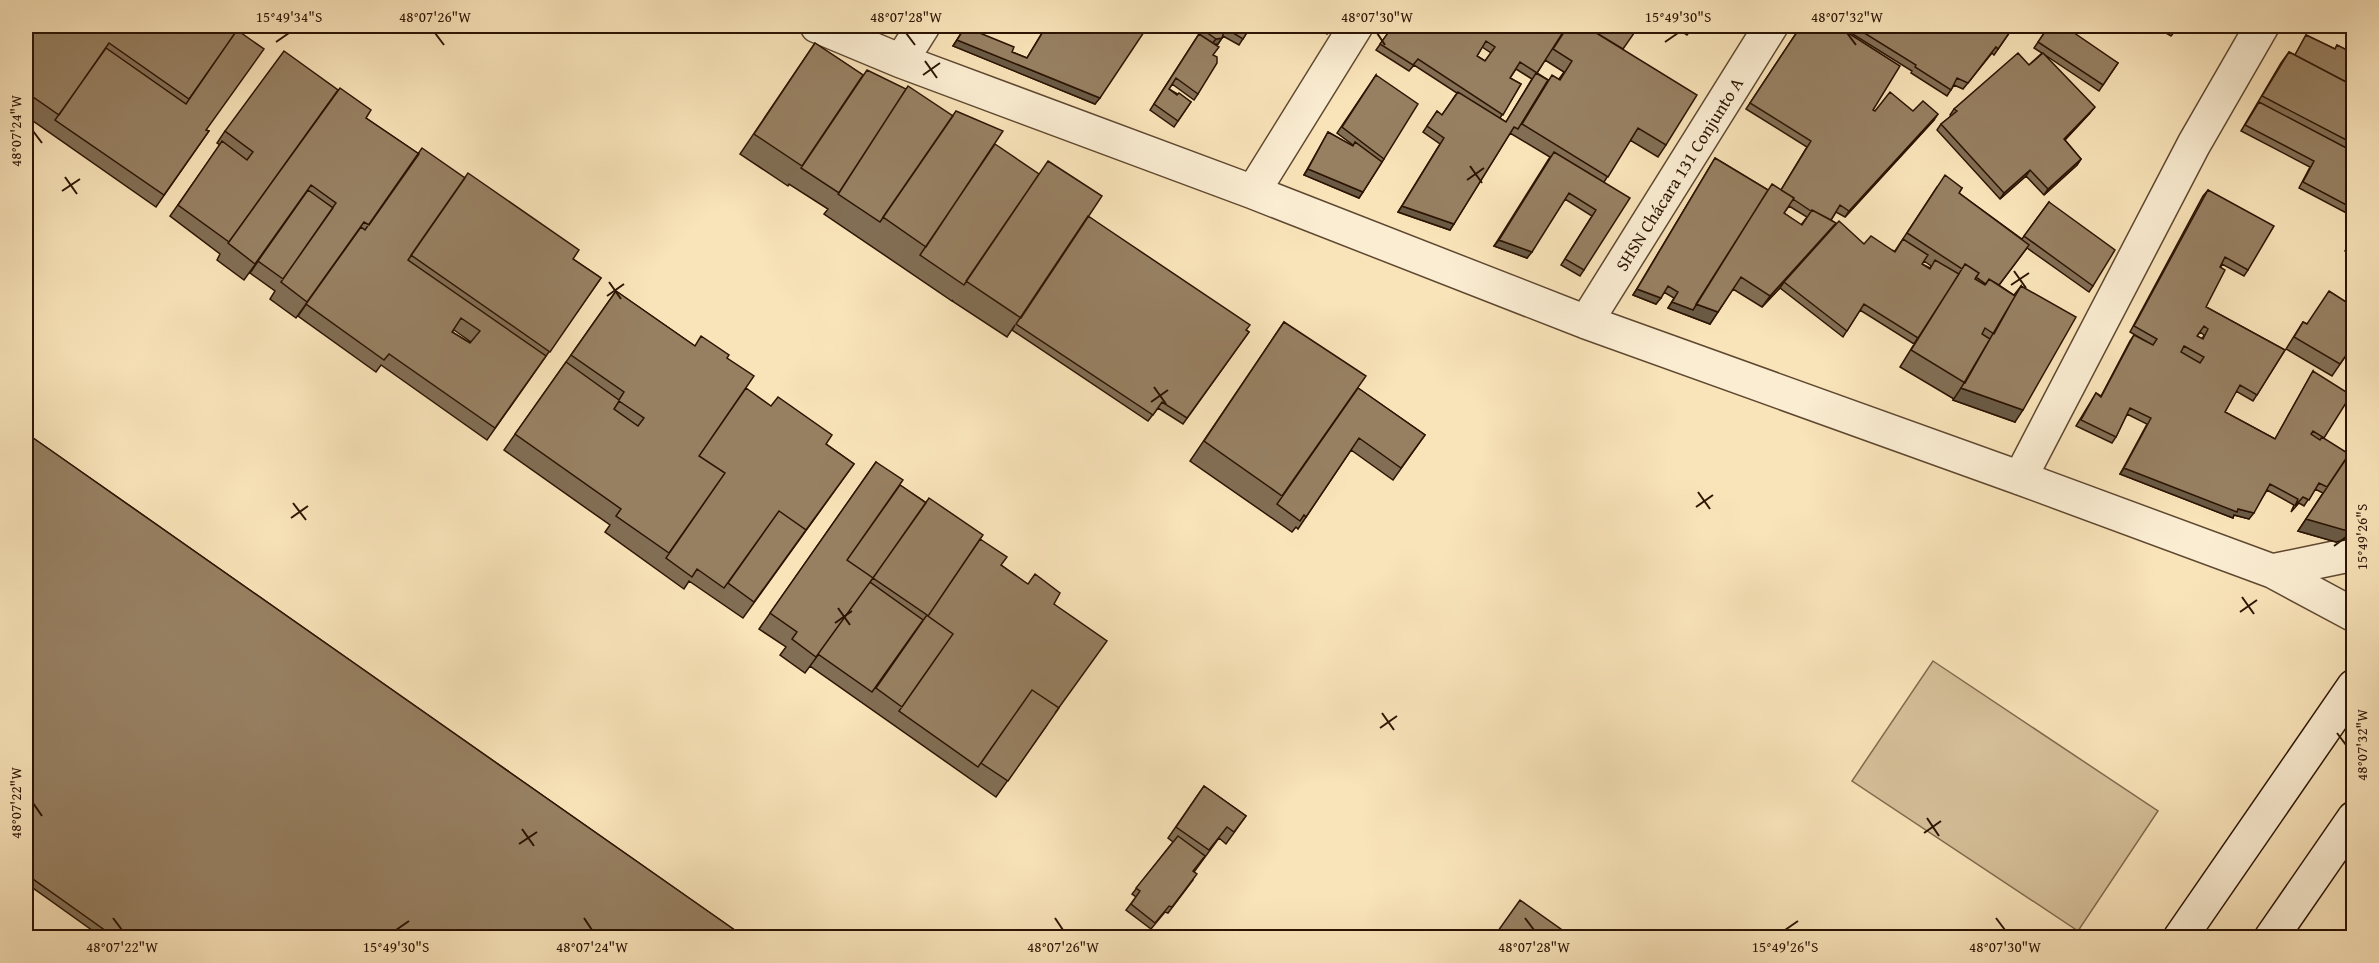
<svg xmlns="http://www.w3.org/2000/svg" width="2379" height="963" font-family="'Gentium Book Plus',serif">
<rect width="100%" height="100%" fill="#f9e3b9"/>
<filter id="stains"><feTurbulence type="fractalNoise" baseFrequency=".00333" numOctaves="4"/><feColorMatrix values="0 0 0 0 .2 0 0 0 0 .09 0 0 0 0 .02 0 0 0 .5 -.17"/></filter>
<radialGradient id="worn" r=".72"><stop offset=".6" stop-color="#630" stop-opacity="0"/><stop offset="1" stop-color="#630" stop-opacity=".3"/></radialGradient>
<!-- green -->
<path fill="#d6c09a" stroke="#816a4e" stroke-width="1.5" d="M1933 661 2158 811 2078 931 1852 781Z"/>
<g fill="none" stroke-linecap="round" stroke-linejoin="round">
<!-- minor casing -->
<g stroke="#5f4830" stroke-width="36">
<path id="minor" d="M817 26 901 61 1253 192 1586 322 2020 478 2272 571 2354 615
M901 61 923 26
M1253 192 1356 26
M1586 322 1771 26
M2020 478 2194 144 2262 26
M2272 571 2354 554"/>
</g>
<!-- secondary casing -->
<g stroke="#2c1403" stroke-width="36">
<path id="secondary" d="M2180 938 2354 686
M2271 938 2354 818"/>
</g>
<!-- minor -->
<use href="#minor" stroke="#fbedd2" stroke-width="33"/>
<!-- secondary -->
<use href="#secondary" stroke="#fbedd2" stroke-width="33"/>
</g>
<!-- wall -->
<path fill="#826e54" stroke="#2c1403" stroke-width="1.5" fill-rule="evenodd" d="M26 26H240L189 99 206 130 209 131 156 207 26 116Z
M1029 26H1140L1095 104 953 46 965 27 1012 52 1027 58 1042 33Z
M1204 26H1251L1239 45 1223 36 1218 44 1215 45 1213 55 1198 94 1194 100 1172 84 1169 89 1191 102 1174 127 1150 110Z
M1314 26H1333L1327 34Z
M1393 26 1623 49 1666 145 1658 157 1630 140 1604 182 1584 270 1580 276 1561 265 1592 216 1565 199 1527 258 1494 246 1550 157 1510 133 1450 230 1398 212 1440 144 1423 132 1437 111 1442 115 1457 93 1414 65 1409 71 1376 50ZM1482 47 1491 53 1485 61 1477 56ZM1545 60 1564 72 1559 79 1548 80 1537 73ZM1516 69 1532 79 1506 122 1500 118 1521 84 1510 78Z
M1673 26H1694L1687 35Z
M1801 26H2014L1994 55 1992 53 1963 89 1954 85 1947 96 1911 73 1912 71 1843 28 1842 29 1873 110 1875 111H1913L1934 120 1845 217 1836 212 1831 220 1864 244 1895 251 1937 187 1962 188 1959 193 2022 239 2049 202 2093 286 2089 292 2027 248 1999 285 2014 295 2021 286 2015 422 1953 400 1954 399 1900 367 1929 320 1914 344 1860 310 1843 337 1780 288 1762 307 1733 289 1710 324 1668 308 1674 298 1664 292 1656 304 1633 295 1715 158 1768 190H1781L1807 147 1746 109ZM1789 206 1807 217 1801 225 1784 213ZM1924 261 1931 266 1930 268 1922 264Z
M2049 26 2118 63 2099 91 2045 55 2090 113 2065 140 2081 159 2077 165 2044 195 2026 176 2000 199 1937 130 1941 124 1951 116 1950 115 1954 109 2029 65 2042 53 2034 48Z
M2154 26H2179L2171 36Z
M2306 35 2335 49 2337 45 2350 52 2354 47V94L2346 90V91L2354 95V217L2299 188 2310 167 2241 131 2281 63 2289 52 2295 55Z
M815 43 863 75 993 147 1088 216 1249 332 1183 424 1158 408 1148 421 1012 330 1015 325 1007 337 952 301 953 300 952 301 824 214 828 209 789 184 788 186 740 154Z
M1376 75 1384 159 1359 198 1304 175 1328 132 1352 146 1353 145 1337 133Z
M366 118 601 278 487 440 381 365 376 372 298 316 319 286 296 318 270 299 275 291 250 273 299 203 244 280 217 260 220 254 170 216 220 145 217 143 225 131ZM454 330 471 342 470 343 452 332Z
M2208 190 2248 270 2244 276 2222 264 2206 307 2285 350 2253 401 2236 391 2225 412 2275 439 2313 371 2324 439 2336 542 2298 531 2323 493 2315 489 2304 506 2299 503 2291 512 2294 505 2267 490 2249 519 2234 515 2233 518 2120 474 2147 424 2127 414 2116 437 2112 443 2076 426 2096 393 2101 396 2130 341 2134 335 2147 342 2130 332 2203 196ZM2200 332 2204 335 2202 339 2197 336Z
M2354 234V256L2345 251Z
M2354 285V354L2349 351 2332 376 2286 349 2303 322 2307 324 2345 302Z
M616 291 695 346 727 358 699 454 826 444 854 464 743 618 689 581 684 589 605 532 610 525 504 450Z
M1284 322 1358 388 1425 435 1393 480 1351 450 1298 529 1296 527 1292 532 1190 461Z
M26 433 746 938H103L26 883Z
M876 462 900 485 980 539 1001 565 1054 604 1047 725 996 797 810 666 837 629 805 673 780 655 786 647 759 629Z
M1204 786 1246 816 1226 844 1219 838 1194 872 1193 880 1168 913 1165 912 1151 929 1126 910 1136 897 1132 894 1173 842 1168 838Z"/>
<!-- shaded-wall -->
<path fill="#6a5a45" stroke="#2c1403" stroke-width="1.5" d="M1222 38 1218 44 1211 45 1216 39Z
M957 40 1100 98 1095 104 953 46Z
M2095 107 2090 113 2060 145 2064 139Z
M1938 114 1934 120 1845 217 1849 211Z
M2081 159 2077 165 2044 195 2048 189Z
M1308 169 1363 192 1359 198 1304 175Z
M2030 170 2026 176 2000 199 2004 193Z
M1402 206 1454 224 1450 230 1398 212Z
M1836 223 1784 282 1780 288 1762 307 1770 296Z
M1499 240 1532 252 1527 258 1494 246Z
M1637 289 1661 298 1656 304 1633 295Z
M1672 302 1696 304 1718 312 1710 324 1668 308Z
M1961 388 2023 410 2015 422 1953 400Z
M2124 468 2238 509 2254 513 2249 519 2234 515 2233 518 2120 474Z
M2306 519 2354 528V538L2336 542 2298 531Z"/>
<!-- building -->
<path fill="#978062" stroke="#2c1403" stroke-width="1.5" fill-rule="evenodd" d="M26 26H240L189 99 109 43 59 115 26 92Z
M1043 26H1140L1146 29 1100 98 957 40 965 27 1014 47 1012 52 1027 58 1046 27Z
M1204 26H1251L1243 39 1225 28 1222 38 1216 39 1202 29Z
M1393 26H1567L1537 73 1520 62 1510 78 1521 84 1503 115 1418 59 1413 65 1380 44ZM1486 41 1495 47 1485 61 1477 56Z
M1568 26H1585L1697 95 1666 145 1638 128 1608 177 1522 124 1552 75 1560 80 1572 61 1553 49Z
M1585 26H1639L1623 49Z
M1686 26H1694L1691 29Z
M1801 26H1845L1842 29 1900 66 1873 110 1875 111 1890 92 1913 111 1923 101 1938 114 1849 211 1840 205 1831 220 1812 210 1811 211 1793 199 1794 198 1781 190 1811 141 1750 103Z
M1853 26H2014L1998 49 1996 47 1968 83 1957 78 1951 90 1915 67 1916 65Z
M2049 26H2064L2118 63 2103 85 2038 42Z
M2168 26H2179L2176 30Z
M237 30 264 49 206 130 209 131 164 195 55 120 106 48 186 104Z
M1199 34 1219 47 1213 55 1217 57V63L1198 94 1176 78 1169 89 1177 95 1179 93 1191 102 1178 121 1154 104Z
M2306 35 2335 49 2337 45 2351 52 2354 48V86L2295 55Z
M815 43 863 75 802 166 754 134Z
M284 51 338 90 229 242 178 205 222 141 247 160 253 152 225 131Z
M2289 52 2350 84 2346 91 2354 95V144L2262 96Z
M2018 53 2029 65 2043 53 2095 107 2064 139 2081 159 2048 189 2030 170 2004 193 1941 124 1957 111 1954 109Z
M867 70 906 89 839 193 801 168Z
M1536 73 1548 80 1518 129 1514 127 1454 224 1402 206 1444 138 1427 126 1437 111 1442 115 1458 92 1506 122Z
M1376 75 1418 104 1384 159 1342 127Z
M908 86 953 116 880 222 838 194Z
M340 88 371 110 366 118 419 154 369 225 364 222 307 302 281 282 336 203 311 185 255 264 228 243Z
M2259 102 2354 152V209L2303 182 2314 161 2245 125Z
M956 111 1003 131 926 247 883 217Z
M1328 132 1353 146 1355 142 1382 162 1363 192 1308 169Z
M995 144 1039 174 964 285 920 255Z
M422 148 465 178 408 260 546 356 495 428 389 354 384 360 306 304 361 227 365 230ZM461 318 480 331 470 343 452 332Z
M1554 152 1630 198 1584 270 1565 259 1596 210 1569 193 1532 252 1499 240Z
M1715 158 1768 190 1693 310 1672 302 1678 292 1668 286 1661 298 1637 289Z
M1048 161 1102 196 1021 318 966 281Z
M468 173 579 250 573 259 601 278 550 352 411 255Z
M1945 175 1962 188 1959 193 2029 245 1999 285 1989 279 1986 284 1976 277 1979 273 1965 264 1962 269 1907 233Z
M1772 184 1794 198 1784 213 1802 225 1812 210 1836 223 1770 296 1741 277 1718 312 1696 304Z
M308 190 333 208 283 279 258 261Z
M2208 190 2274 226 2248 270 2225 257 2220 267 2225 270 2206 307 2285 350 2257 395 2240 385 2225 412 2275 439 2313 371 2351 395 2324 438 2313 431 2311 434 2320 440 2322 437 2349 454 2327 487 2319 483 2309 500 2303 497 2295 506 2298 499 2270 484 2254 513 2238 509 2237 512 2124 468 2151 418 2130 408 2116 437 2081 420 2096 393 2101 397 2134 335 2153 345 2157 339 2134 326ZM2204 326 2208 329 2203 339 2197 336ZM2184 346 2204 357 2200 363 2181 352Z
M2049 202 2115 250 2093 286 2024 236Z
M1088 216 1250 325 1246 330 1249 332 1187 418 1162 402 1153 415 1016 324Z
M1839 221 1864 244 1871 236 1895 252 1903 239 1928 255 1922 264 1930 269 1935 260 1959 274 1918 338 1864 304 1847 331 1784 282Z
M2354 236V248L2349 245Z
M1965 264 1979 273 1975 279 1985 285 1989 279 2015 296 1994 334 1985 328 1982 334 1990 339 1965 383 1911 350Z
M2021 286 2076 317 2023 410 1961 388Z
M2354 287V301L2348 297Z
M616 291 695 346 701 336 729 355 727 358 754 376 699 456 725 473 669 553 616 516 621 509 515 434 566 362 619 400 624 392 571 355ZM619 401 644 418 638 426 614 409Z
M2329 291 2354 307V344L2340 364 2294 337 2303 322 2307 324Z
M1284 322 1366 376 1282 496 1204 441Z
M746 388 771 406 778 397 832 435 826 444 854 464 803 534 806 530 779 511 724 588 697 569 692 577 666 558 725 473 699 456Z
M1358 388 1425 435 1401 468 1359 438 1306 517 1304 515 1300 521 1277 504Z
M26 433 746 938H116L26 874Z
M2354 447V528L2344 530 2306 519Z
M876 462 903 480 847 560 873 578 816 657 792 639 797 632 770 613Z
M900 485 926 503 870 582 923 620 872 692 818 654 873 578 847 560Z
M929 498 983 535 928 616 953 634 902 707 876 688 927 615 873 578Z
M779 511 806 530 754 602 728 583Z
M980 539 1007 557 1001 565 1028 584 1035 574 1060 593 1054 604 1107 641 1055 713 1059 708 1032 690 978 767 899 711 953 634 928 616Z
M1032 690 1059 708 1008 781 981 763Z
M1204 786 1246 816 1234 832 1227 827 1209 850 1176 827Z
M1178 836 1205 856 1193 871 1197 874 1172 907 1169 906 1155 923 1131 904 1140 891 1136 888Z
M1520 900 1572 937V938H1493Z"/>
<!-- ticks -->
<path fill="none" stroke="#2c1403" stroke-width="2" d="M435 33 444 45M906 33 915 45M1377 33 1385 45M1847 33 1856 45M276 42 289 33M1665 42 1678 33M925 61 937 78M923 75 940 63M33 131 42 143M1470 166 1482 183M65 177 77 194M1467 180 1484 168M62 191 80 179M2014 271 2026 288M609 282 621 299M2011 285 2029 273M607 296 624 284M1154 387 1166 404M1151 402 1168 390M1698 492 1710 509M293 503 306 520M1696 507 1713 495M291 518 308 506M2334 546 2346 537M2242 597 2254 614M838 608 850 625M2240 612 2257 600M835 623 852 611M1382 713 1394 730M1380 728 1397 716M2337 733 2346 745M33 803 42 816M1927 818 1939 836M522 829 534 846M1924 833 1941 821M519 844 537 832M113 918 122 930M584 918 592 930M1055 918 1063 930M1525 918 1534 930M1996 918 2005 930M396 930 409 921M1785 930 1798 921"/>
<g text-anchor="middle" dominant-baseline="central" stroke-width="6" stroke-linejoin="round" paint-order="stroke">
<!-- street labels -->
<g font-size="18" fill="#2c1403" stroke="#fbedd2">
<text transform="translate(1679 174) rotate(-58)">SHSN Chácara 131 Conjunto A</text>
</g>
</g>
<!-- margin -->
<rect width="2379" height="963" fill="none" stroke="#f9e3b9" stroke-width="66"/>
<rect x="33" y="33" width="2313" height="897" fill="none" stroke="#2c1403" stroke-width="2"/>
<g font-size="15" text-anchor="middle" fill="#2c1403">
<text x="289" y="22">15°49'34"S</text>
<text x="435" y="22">48°07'26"W</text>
<text x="906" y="22">48°07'28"W</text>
<text x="1377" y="22">48°07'30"W</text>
<text x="1678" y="22">15°49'30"S</text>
<text x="1847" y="22">48°07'32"W</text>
<text transform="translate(16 131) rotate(-90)" y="5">48°07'24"W</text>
<text transform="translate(2362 537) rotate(-90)" y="5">15°49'26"S</text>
<text transform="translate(2362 745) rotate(-90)" y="5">48°07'32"W</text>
<text transform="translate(16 803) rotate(-90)" y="5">48°07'22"W</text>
<text x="122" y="952">48°07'22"W</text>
<text x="396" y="952">15°49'30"S</text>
<text x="592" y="952">48°07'24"W</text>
<text x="1063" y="952">48°07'26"W</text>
<text x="1534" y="952">48°07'28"W</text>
<text x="1785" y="952">15°49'26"S</text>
<text x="2005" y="952">48°07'30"W</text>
</g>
<rect width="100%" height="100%" filter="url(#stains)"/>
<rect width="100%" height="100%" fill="url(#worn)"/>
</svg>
